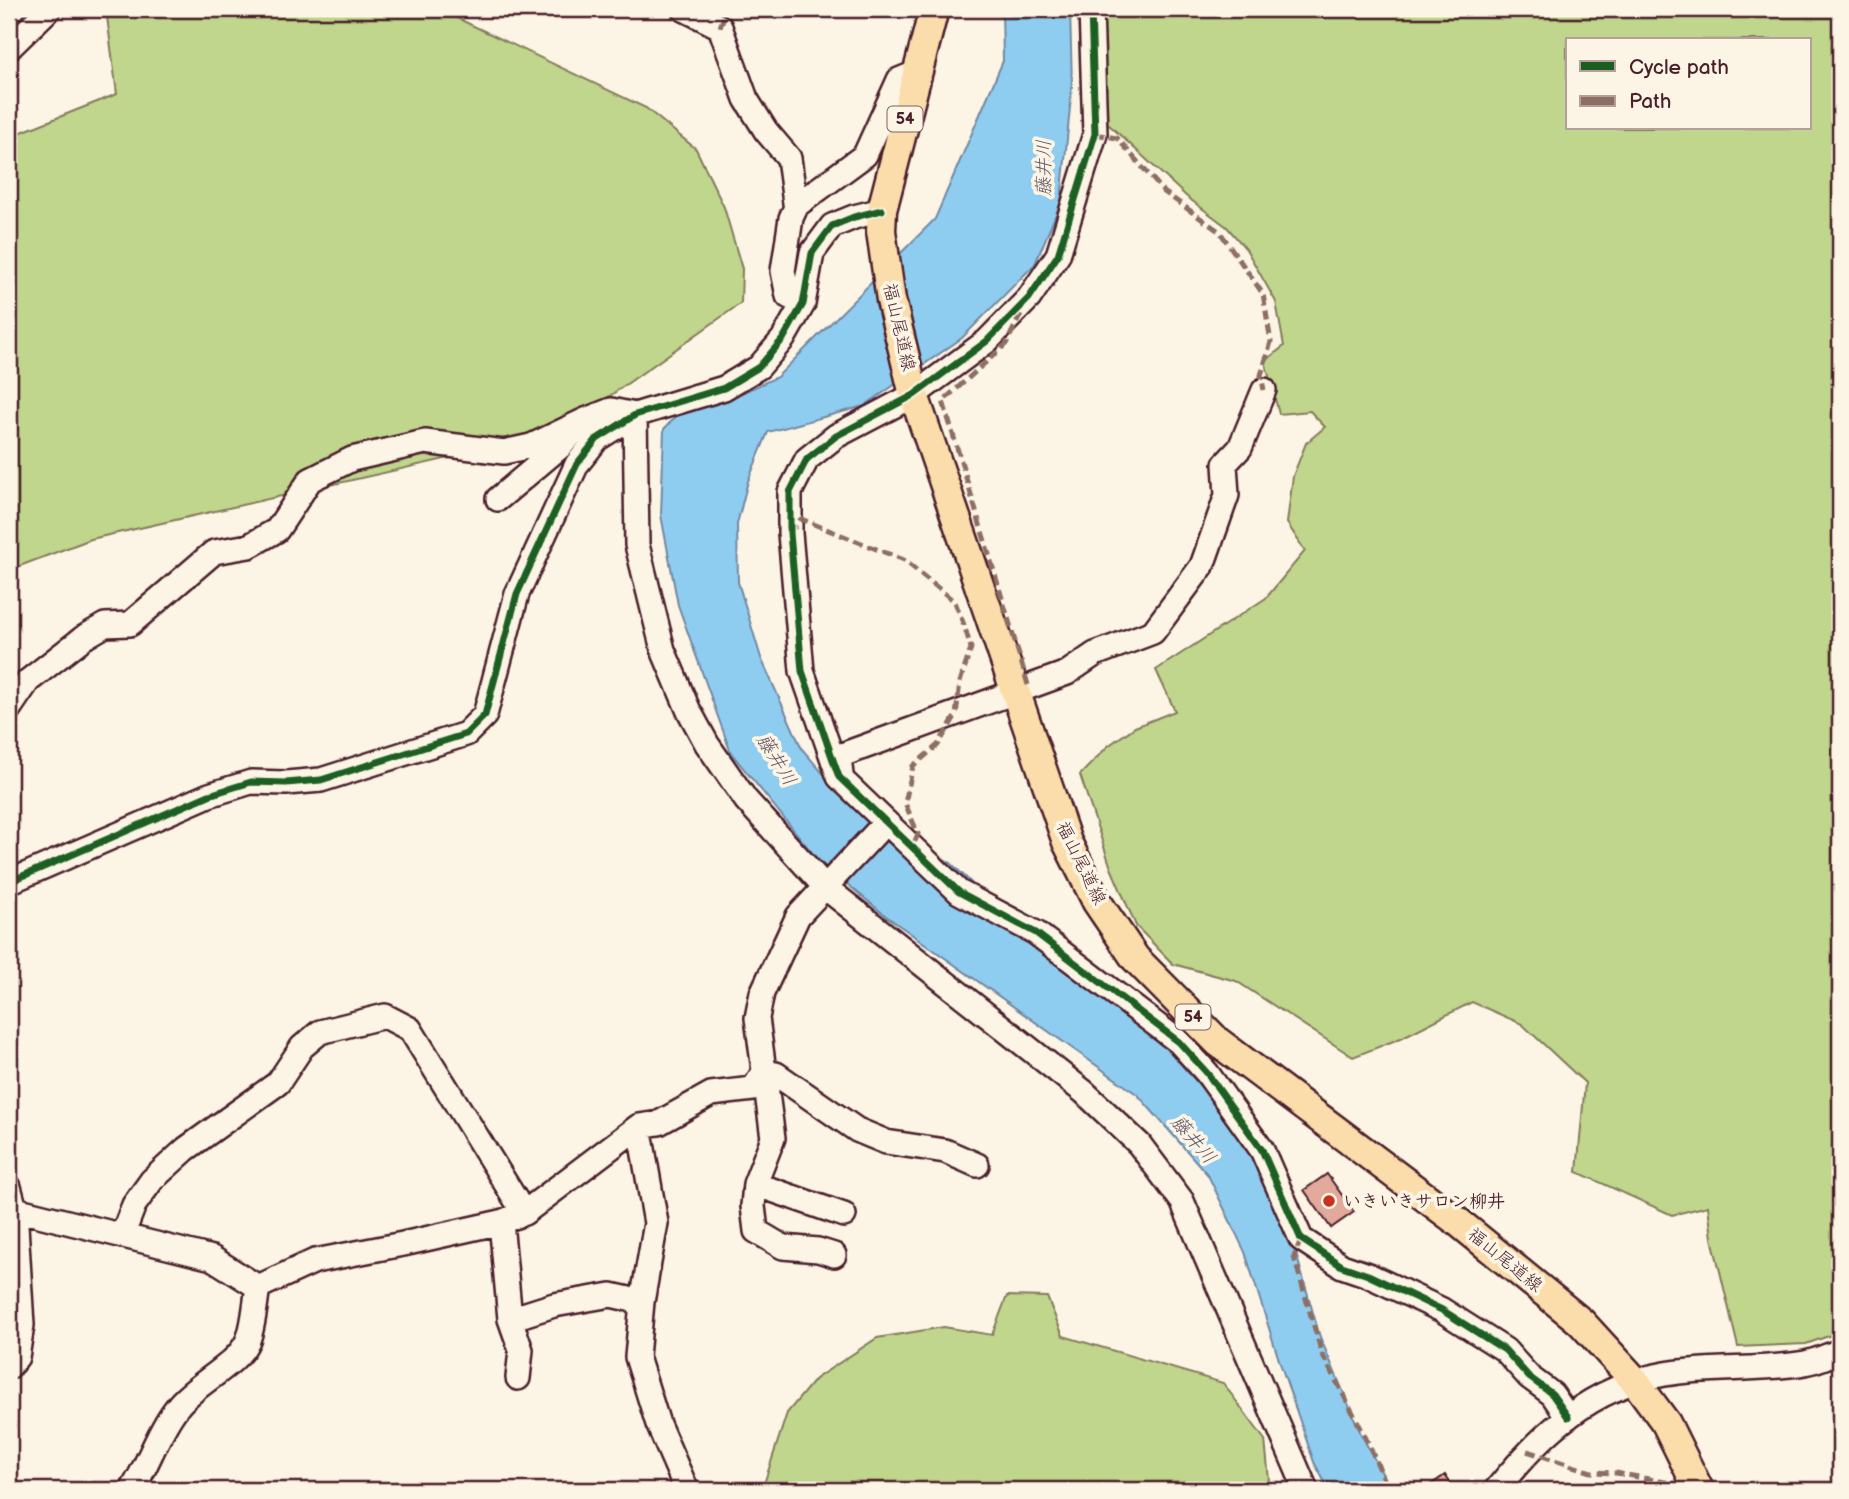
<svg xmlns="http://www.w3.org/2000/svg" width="1849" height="1499" font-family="'Balsamiq Sans','Klee One',sans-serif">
<rect width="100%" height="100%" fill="#fcf5e5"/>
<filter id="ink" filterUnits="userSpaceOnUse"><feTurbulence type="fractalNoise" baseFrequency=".0143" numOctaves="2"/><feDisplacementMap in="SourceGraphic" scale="14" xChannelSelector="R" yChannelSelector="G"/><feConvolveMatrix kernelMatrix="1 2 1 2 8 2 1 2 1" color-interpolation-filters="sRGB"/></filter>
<g filter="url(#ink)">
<!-- green -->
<path fill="#bfd68c" stroke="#847a5c" stroke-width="2" fill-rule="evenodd" d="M106 9H438L646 108 696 149 724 207 742 269 741 303 556 434 91 539 9 570V137L117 94Z
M1091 9H1840V1332L1806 1344 1738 1347 1712 1238 1708 1206 1672 1215 1577 1172 1585 1083 1522 1024 1472 1002 1401 1038 1353 1057 1236 981 1173 964 1136 926 1111 868 1080 775 1108 746 1135 727 1175 711 1156 670 1266 598 1305 551 1287 523 1293 476 1306 443 1325 427 1310 411 1279 414 1265 361 1284 346 1276 302 1246 249 1227 227 1187 197 1106 122 1093 107ZM1567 40H1809V128H1567Z
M1007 1296 1047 1297 1063 1336 1223 1383 1265 1440 1270 1490H1006L996 1488 995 1490H762L787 1413 815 1379 877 1338 944 1327 992 1335Z"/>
<!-- water -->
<path fill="#8fcdf0" stroke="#7387a1" stroke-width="2" d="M1002 9H1070L1072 86 1061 202 1035 264 962 338 864 406 768 432 748 481 737 524 738 582 761 658 802 749 851 806 951 863 1043 953 1153 1033 1211 1098 1258 1164 1289 1229 1320 1337 1361 1434 1391 1490H1329L1314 1462 1279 1360 1245 1252 1208 1175 1138 1095 886 916 818 860 731 753 678 605 661 515 664 429 682 410 733 397 777 377 935 219 1003 61Z"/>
<!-- building -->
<path fill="#e2aa9c" stroke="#4a1f2b" stroke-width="2" d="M1327 1174 1354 1212 1331 1228 1304 1190Z
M1445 1475 1455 1490H1423Z"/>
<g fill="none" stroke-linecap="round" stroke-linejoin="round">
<!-- minor casing -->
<g stroke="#4a1f2b" stroke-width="28">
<path id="minor" d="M684 9 720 27 746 99 766 131 789 158 795 203 797 205
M1091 9 1095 134 1058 255 1029 298 987 341 914 395 836 436 807 459 790 492V533L802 671 839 777 959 892 1036 933 1179 1042 1207 1073 1262 1150 1301 1239 1342 1266 1368 1275 1442 1310 1505 1350 1529 1377 1552 1394 1568 1417
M9 48 49 9
M803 304 788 296 783 271 791 218 797 205 865 155 899 80 916 73
M635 415 637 545 663 650 688 709 707 744 746 800 826 888 1084 1092 1139 1144 1182 1201 1306 1490
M498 499 561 446 583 421 611 410 635 415
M9 709 28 681 83 638 105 625 130 624 214 552 249 546 277 530 310 480 352 459 425 442 504 452 531 446 583 421
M841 775 839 756 1067 673 1095 654 1153 632 1202 566 1227 495 1225 464 1240 448 1264 390
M9 882 209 795 251 782 286 783 321 780 466 734 485 715 517 594 577 464 597 439 635 415 724 388 759 367 783 339 803 304 812 253 832 226 854 217 882 210
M764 1072 776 1074 857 1130 886 1142 945 1151 977 1165
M639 1126 656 1223 642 1302 637 1357 658 1424 685 1486V1490
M755 1184 844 1215
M9 1187 15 1209 22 1325 17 1357 9 1367
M15 1209 212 1258 258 1287 315 1261 403 1244 501 1222 524 1213 639 1126 659 1123 711 1094 753 1089 764 1072
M501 1222 510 1319 521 1350 518 1378
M122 1236 134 1205 152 1180 186 1149 278 1083 302 1047 320 1032 385 1016 410 1029 524 1213
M834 1255 818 1250 783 1247 756 1231 753 1206 755 1184 773 1138 757 1018 762 993 798 916 886 822
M510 1319 554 1305 611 1295 642 1302
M132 1490C149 1463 158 1431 178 1406 196 1383 237 1366 248 1340 254 1325 255 1304 258 1287
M1496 1490C1541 1434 1590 1387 1665 1374 1711 1366 1759 1371 1805 1363 1817 1361 1829 1355 1840 1351"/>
</g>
<!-- major casing -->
<g stroke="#4a1f2b" stroke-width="33">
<path id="major" d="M934 9 882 210 881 231 891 300 914 395 1067 842 1097 902 1135 958 1218 1042 1457 1221 1581 1322 1635 1381 1666 1423 1699 1490"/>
</g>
<!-- minor -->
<use href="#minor" stroke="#fcf5e5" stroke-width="23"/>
<!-- major -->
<use href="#major" stroke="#faddab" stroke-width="28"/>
<!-- quiet -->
<path stroke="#8d6e63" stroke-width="5" stroke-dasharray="10 5" stroke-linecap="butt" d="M720 27 727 9
M1095 134 1117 138 1164 192 1220 232 1263 294 1271 342 1261 375 1264 390
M1021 314 1006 344 943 401 1029 688
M790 533 801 519 904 560 955 602 964 625 971 648 960 682 956 715 938 745 913 766 905 803 918 834 912 848
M1301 1239 1294 1257 1322 1354 1364 1434 1389 1490
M1527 1451 1591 1472 1616 1473 1698 1488"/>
<!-- cycleway casing -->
<g stroke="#fcf5e5" stroke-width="11">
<path id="cycleway" d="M1091 9 1095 134 1058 255 1029 298 987 341 914 395 836 436 807 459 790 492V533L802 671 839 777 959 892 1036 933 1179 1042 1207 1073 1262 1150 1301 1239 1342 1266 1368 1275 1442 1310 1505 1350 1529 1377 1552 1394 1568 1417
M9 882 209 795 251 782 286 783 321 780 466 734 485 715 517 594 577 464 597 439 635 415 724 388 759 367 783 339 803 304 812 253 832 226 854 217 882 210"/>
</g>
<!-- cycleway -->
<use href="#cycleway" stroke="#1b5e20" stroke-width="7"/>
</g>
</g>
<!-- markers -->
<circle fill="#c8321e" stroke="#fcf5e5" stroke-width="2.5" cx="1329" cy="1201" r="7"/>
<g text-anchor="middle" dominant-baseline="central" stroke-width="7" stroke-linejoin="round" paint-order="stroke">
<!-- shield labels -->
<g fill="#fcf5e5" stroke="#7f5f63" stroke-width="2">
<rect x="887.5" y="106.5" width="35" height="25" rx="5"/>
<rect x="1175.5" y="1004.5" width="35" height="25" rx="5"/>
</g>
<g font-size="16" font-weight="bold" fill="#4a1f2b">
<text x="905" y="119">54</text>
<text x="1193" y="1017">54</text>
</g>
<!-- street labels -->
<g font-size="18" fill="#4a1f2b" stroke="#fcf5e5">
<text transform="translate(899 327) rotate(77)">福山尾道線</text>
<text transform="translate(1081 863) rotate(64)">福山尾道線</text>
<text transform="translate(1505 1260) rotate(39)">福山尾道線</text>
</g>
<!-- poi labels -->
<g font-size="18" font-weight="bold" fill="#4a1f2b" stroke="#fcf5e5" text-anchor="start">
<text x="1343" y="1201">いきいきサロン柳井</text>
</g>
<!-- water labels -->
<g font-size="19" font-style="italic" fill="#5f5366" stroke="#fcf5e5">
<text transform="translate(1044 168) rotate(-90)">藤井川</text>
<text transform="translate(776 760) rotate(58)">藤井川</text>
<text transform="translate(1193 1140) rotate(49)">藤井川</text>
</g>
</g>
<!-- margin -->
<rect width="1849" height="1499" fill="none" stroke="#fcf5e5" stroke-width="35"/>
<rect x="18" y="18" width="1814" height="1464" fill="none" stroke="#4a1f2b" stroke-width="2.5" filter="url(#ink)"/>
<!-- legend -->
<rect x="1566" y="38" width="245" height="91" fill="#fcf5e5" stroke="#b59f9b" stroke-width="2"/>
<rect x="1580" y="61" width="35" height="10" fill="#1b5e20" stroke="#b59f9b" stroke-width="2"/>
<text x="1629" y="74" font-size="21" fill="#4a1f2b">Cycle path</text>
<rect x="1580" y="96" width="35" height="10" fill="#8d6e63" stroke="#b59f9b" stroke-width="2"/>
<text x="1629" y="108" font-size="21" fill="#4a1f2b">Path</text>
</svg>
